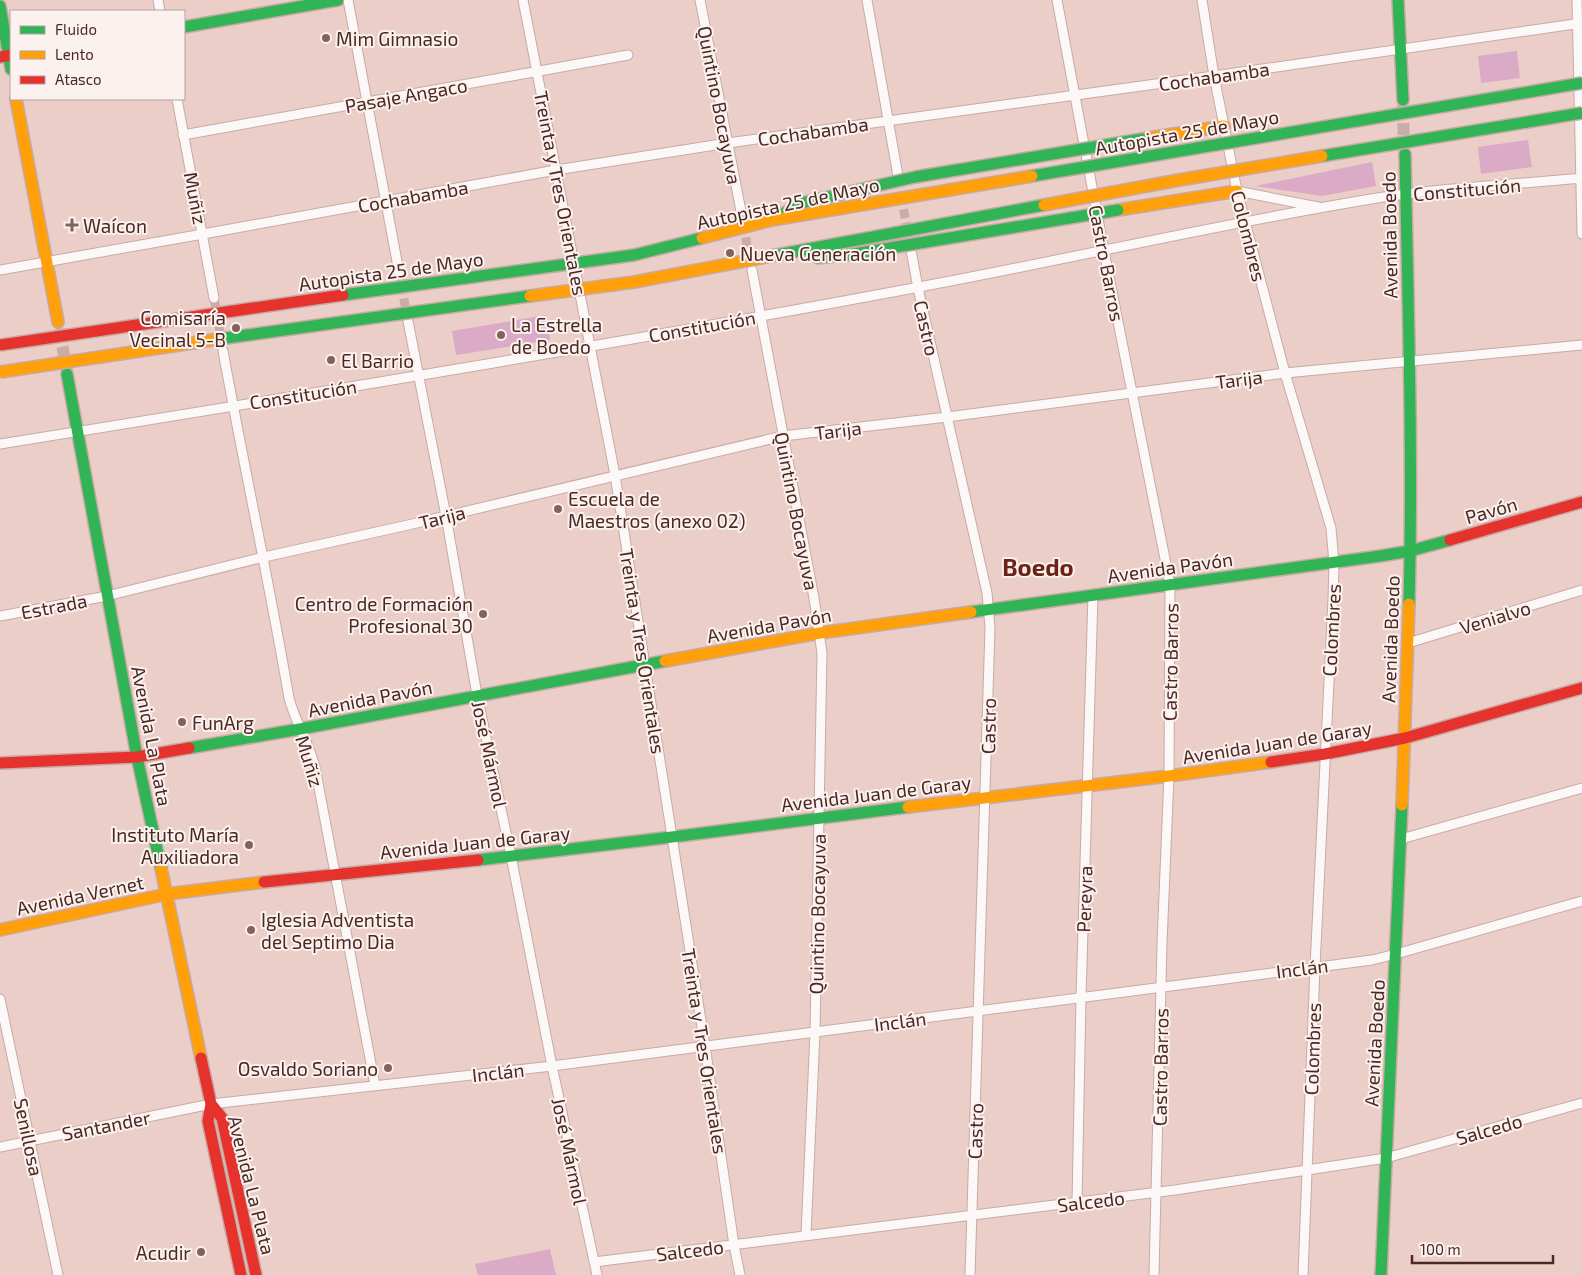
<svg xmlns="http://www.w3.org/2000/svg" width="1582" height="1275" font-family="'Exo 2',sans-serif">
<rect width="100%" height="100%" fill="#ebcec8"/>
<!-- green -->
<path fill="#dbaac6" d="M1517 51 1520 78 1481 83 1478 56Z
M1528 140 1532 167 1481 174 1478 147Z
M1372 162 1376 186 1322 196 1255 186Z
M546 315 550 340 456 355 452 331Z
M550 1249 556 1275H478L475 1264Z"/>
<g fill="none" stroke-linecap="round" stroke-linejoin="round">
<!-- street-tunnel -->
<path stroke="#cbada7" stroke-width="9" stroke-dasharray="9 4.5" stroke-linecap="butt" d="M901 196 908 233
M741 211 750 262
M399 272 407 316
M214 298 222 343"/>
<!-- secondary-tunnel -->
<path stroke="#cbada7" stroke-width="12" stroke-dasharray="12 6" stroke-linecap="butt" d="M1403 105 1404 150
M59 329 67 371"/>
<!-- street casing -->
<g stroke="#c8aaa5" stroke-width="11">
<path id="street" d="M158 0 160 11
M348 0 399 272
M523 0 615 475 705 1046 734 1245 740 1275
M700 0 741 211
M867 0 898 176
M1057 0 1104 251 1170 584 1169 776 1162 943 1154 1275
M1202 0 1214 76 1237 191 1285 373 1331 528 1334 563 1333 600 1315 967 1303 1275
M1577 0 1582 234
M177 99 214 298
M183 135 628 55
M1237 191 1318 207
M910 245 918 288 987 593 990 628 970 1275
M0 270 203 234 556 170 728 143 1214 76 1582 23
M752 270 814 598 822 653 815 1032 806 1235
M408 321 446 516 477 695 511 856 552 1066 597 1275
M223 351C244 467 269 581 289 698 295 722 309 743 315 767L375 1085
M0 444C305 395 610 345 914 288 1065 260 1214 225 1365 200 1436 188 1510 185 1582 178
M0 616 107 596 264 557 408 525 783 436 947 417 1285 373 1582 345
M1408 643 1582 590
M1401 839 1582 788
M0 999 58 1275
M0 1147 211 1104 552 1066 1372 960 1396 954 1582 901
M1077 1203 1081 997 1093 595
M594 1262 1175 1190 1386 1158 1582 1103"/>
</g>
<!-- fast casing -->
<g stroke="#c8aaa5" stroke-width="14">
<path id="fast" d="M1398 0 1403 100
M0 6 11 69
M184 27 338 0
M1405 154C1408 304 1413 454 1409 604
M67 374 137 757 161 868
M971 612 1380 556 1410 551 1450 540
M189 748 300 729 665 661
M478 860 672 837 908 807
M1381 1275 1402 805"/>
</g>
<!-- slow casing -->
<g stroke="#c8aaa5" stroke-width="14">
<path id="slow" d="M16 99 58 322
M1142 139 1224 126
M1118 210 1237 191
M665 661 820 633 971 612
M1402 805 1409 604
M908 807 1169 776 1271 762
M161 868 201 1058
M0 930 167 894 264 882"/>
</g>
<!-- jam casing -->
<g stroke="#c8aaa5" stroke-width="14">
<path id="jam" d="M0 57 11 55
M1450 540 1582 502
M1271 762 1325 754 1405 738 1582 688
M0 763 137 757 189 748
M264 882 478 860
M201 1058 211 1104 208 1121 241 1275
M211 1104 222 1118 256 1275"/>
</g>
<!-- street -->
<use href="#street" stroke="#fcf8f7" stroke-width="9"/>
<!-- fast -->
<use href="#fast" stroke="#30b455" stroke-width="11"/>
<!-- slow -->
<use href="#slow" stroke="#ff9f0a" stroke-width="11"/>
<!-- jam -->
<use href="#jam" stroke="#e5322d" stroke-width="11"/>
<!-- fast-bridge casing -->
<g stroke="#c8aaa5" stroke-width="14" stroke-linecap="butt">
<path id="fast-bridge" d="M1322 156 1582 113
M1032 176 1582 83
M781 215 802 203 915 177 1142 139
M771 256 1044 205
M816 258 854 254 1118 210
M343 295 634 255 702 238
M219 339 530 296"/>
</g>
<!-- slow-bridge casing -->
<g stroke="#c8aaa5" stroke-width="14" stroke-linecap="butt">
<path id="slow-bridge" d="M1044 205 1179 180 1322 156
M702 238 772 220 1032 176
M530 296 634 282 771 256
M0 372 219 339"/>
</g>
<!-- jam-bridge casing -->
<g stroke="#c8aaa5" stroke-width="14" stroke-linecap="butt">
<path id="jam-bridge" d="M0 345 343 295"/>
</g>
<!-- fast-bridge -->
<use href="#fast-bridge" stroke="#30b455" stroke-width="11"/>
<!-- slow-bridge -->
<use href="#slow-bridge" stroke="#ff9f0a" stroke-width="11"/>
<!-- jam-bridge -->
<use href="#jam-bridge" stroke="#e5322d" stroke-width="11"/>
</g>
<!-- markers -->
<g fill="#83625b" stroke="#fbf1ef" stroke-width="2">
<circle cx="326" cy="38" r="5"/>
<path d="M69.5 217.5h5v5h5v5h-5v5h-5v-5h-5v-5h5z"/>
<circle cx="730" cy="253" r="5"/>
<circle cx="236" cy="328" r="5"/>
<circle cx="501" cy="335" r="5"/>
<circle cx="331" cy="360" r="5"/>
<circle cx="558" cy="509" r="5"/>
<circle cx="483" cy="614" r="5"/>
<circle cx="182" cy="722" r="5"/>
<circle cx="249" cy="845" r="5"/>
<circle cx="251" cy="930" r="5"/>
<circle cx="388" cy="1068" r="5"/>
<circle cx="201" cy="1252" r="5"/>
</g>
<g text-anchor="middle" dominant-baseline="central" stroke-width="4" stroke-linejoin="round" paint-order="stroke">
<!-- poi labels -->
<g font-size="19" fill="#4b2821" stroke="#fbf1ef" text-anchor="start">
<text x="336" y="38">Mim Gimnasio</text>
<text x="83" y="225">Waícon</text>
<text x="740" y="253">Nueva Generación</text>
<text x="226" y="317" text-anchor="end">Comisaría<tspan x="226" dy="22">Vecinal 5-B</tspan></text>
<text x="511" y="324">La Estrella<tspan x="511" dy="22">de Boedo</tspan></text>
<text x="341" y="360">El Barrio</text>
<text x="568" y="498">Escuela de<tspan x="568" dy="22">Maestros (anexo 02)</tspan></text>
<text x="473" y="603" text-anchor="end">Centro de Formación<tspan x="473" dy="22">Profesional 30</tspan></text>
<text x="192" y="722">FunArg</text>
<text x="239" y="834" text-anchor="end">Instituto María<tspan x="239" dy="22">Auxiliadora</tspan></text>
<text x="261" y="919">Iglesia Adventista<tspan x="261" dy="22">del Septimo Dia</tspan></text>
<text x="378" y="1068" text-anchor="end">Osvaldo Soriano</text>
<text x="191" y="1252" text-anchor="end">Acudir</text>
</g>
<!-- street labels -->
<g font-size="19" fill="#4b2821" stroke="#fbf1ef">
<text transform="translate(1214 76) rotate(-8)">Cochabamba</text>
<text transform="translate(406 95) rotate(-10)">Pasaje Angaco</text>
<text transform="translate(720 105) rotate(79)">Quintino Bocayuva</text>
<text transform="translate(813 131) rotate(-8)">Cochabamba</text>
<text transform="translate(1187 132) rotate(-10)">Autopista 25 de Mayo</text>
<text transform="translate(1467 189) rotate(-5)">Constitución</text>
<text transform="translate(561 193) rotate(79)">Treinta y Tres Orientales</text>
<text transform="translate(413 196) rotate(-10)">Cochabamba</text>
<text transform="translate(196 198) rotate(79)">Muñiz</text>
<text transform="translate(788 203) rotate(-12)">Autopista 25 de Mayo</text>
<text transform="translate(1389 235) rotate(-91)">Avenida Boedo</text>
<text transform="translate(1249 236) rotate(76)">Colombres</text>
<text transform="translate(1107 263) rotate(79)">Castro Barros</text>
<text transform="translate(391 271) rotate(-8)">Autopista 25 de Mayo</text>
<text transform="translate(702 326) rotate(-10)">Constitución</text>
<text transform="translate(927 328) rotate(77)">Castro</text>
<text transform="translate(1239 379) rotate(-7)">Tarija</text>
<text transform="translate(303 394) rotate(-9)">Constitución</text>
<text transform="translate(838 430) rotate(-7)">Tarija</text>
<text transform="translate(1491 510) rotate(-16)">Pavón</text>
<text transform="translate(797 511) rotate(79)">Quintino Bocayuva</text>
<text transform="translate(442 517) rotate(-14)">Tarija</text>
<text transform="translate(1170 567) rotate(-8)">Avenida Pavón</text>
<text transform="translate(54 606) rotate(-11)">Estrada</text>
<text transform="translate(1495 617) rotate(-17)">Venialvo</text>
<text transform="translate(769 625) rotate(-10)">Avenida Pavón</text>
<text transform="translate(1331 630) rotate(-87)">Colombres</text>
<text transform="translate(1390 639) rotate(-88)">Avenida Boedo</text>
<text transform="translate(643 651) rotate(81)">Treinta y Tres Orientales</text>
<text transform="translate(1170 662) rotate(-89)">Castro Barros</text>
<text transform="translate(370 698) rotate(-11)">Avenida Pavón</text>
<text transform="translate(988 726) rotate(-89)">Castro</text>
<text transform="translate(152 736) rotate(79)">Avenida La Plata</text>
<text transform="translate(1277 742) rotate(-9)">Avenida Juan de Garay</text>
<text transform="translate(490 754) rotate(78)">José Mármol</text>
<text transform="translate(310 761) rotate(73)">Muñiz</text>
<text transform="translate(876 793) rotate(-7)">Avenida Juan de Garay</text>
<text transform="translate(475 842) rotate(-6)">Avenida Juan de Garay</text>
<text transform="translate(80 895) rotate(-12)">Avenida Vernet</text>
<text transform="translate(1084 899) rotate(-88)">Pereyra</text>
<text transform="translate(817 914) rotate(-89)">Quintino Bocayuva</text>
<text transform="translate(1302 968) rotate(-7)">Inclán</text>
<text transform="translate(900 1021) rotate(-7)">Inclán</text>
<text transform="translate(1374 1043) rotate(-87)">Avenida Boedo</text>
<text transform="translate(1312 1049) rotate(-88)">Colombres</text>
<text transform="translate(705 1051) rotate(81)">Treinta y Tres Orientales</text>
<text transform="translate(1160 1067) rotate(-89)">Castro Barros</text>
<text transform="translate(498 1072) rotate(-6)">Inclán</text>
<text transform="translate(106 1125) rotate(-11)">Santander</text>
<text transform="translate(1489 1129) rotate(-16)">Salcedo</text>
<text transform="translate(975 1131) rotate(-88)">Castro</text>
<text transform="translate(29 1137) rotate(78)">Senillosa</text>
<text transform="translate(570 1151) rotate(78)">José Mármol</text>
<text transform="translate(252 1185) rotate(76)">Avenida La Plata</text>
<text transform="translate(1091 1201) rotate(-7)">Salcedo</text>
<text transform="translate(690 1250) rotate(-7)">Salcedo</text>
</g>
<!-- district labels -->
<g font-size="24" font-weight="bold" fill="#6c2217" stroke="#fbf1ef">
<text x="1038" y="566">Boedo</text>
</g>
</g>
<!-- legend -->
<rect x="10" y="10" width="175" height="90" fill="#fbf1ef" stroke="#b5a19d"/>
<rect x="20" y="26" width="25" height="8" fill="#30b455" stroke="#b5a19d"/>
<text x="55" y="35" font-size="15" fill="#4b2821">Fluido</text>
<rect x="20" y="51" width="25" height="8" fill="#ff9f0a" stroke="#b5a19d"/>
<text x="55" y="60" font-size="15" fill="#4b2821">Lento</text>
<rect x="20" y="76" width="25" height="8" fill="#e5322d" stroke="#b5a19d"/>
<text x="55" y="85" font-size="15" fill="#4b2821">Atasco</text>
<!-- scale -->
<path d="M1412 1255v8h141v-8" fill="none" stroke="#4b2821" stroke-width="2.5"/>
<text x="1420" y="1255" font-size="15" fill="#4b2821" stroke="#fbf1ef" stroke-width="4" paint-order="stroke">100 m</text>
</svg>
